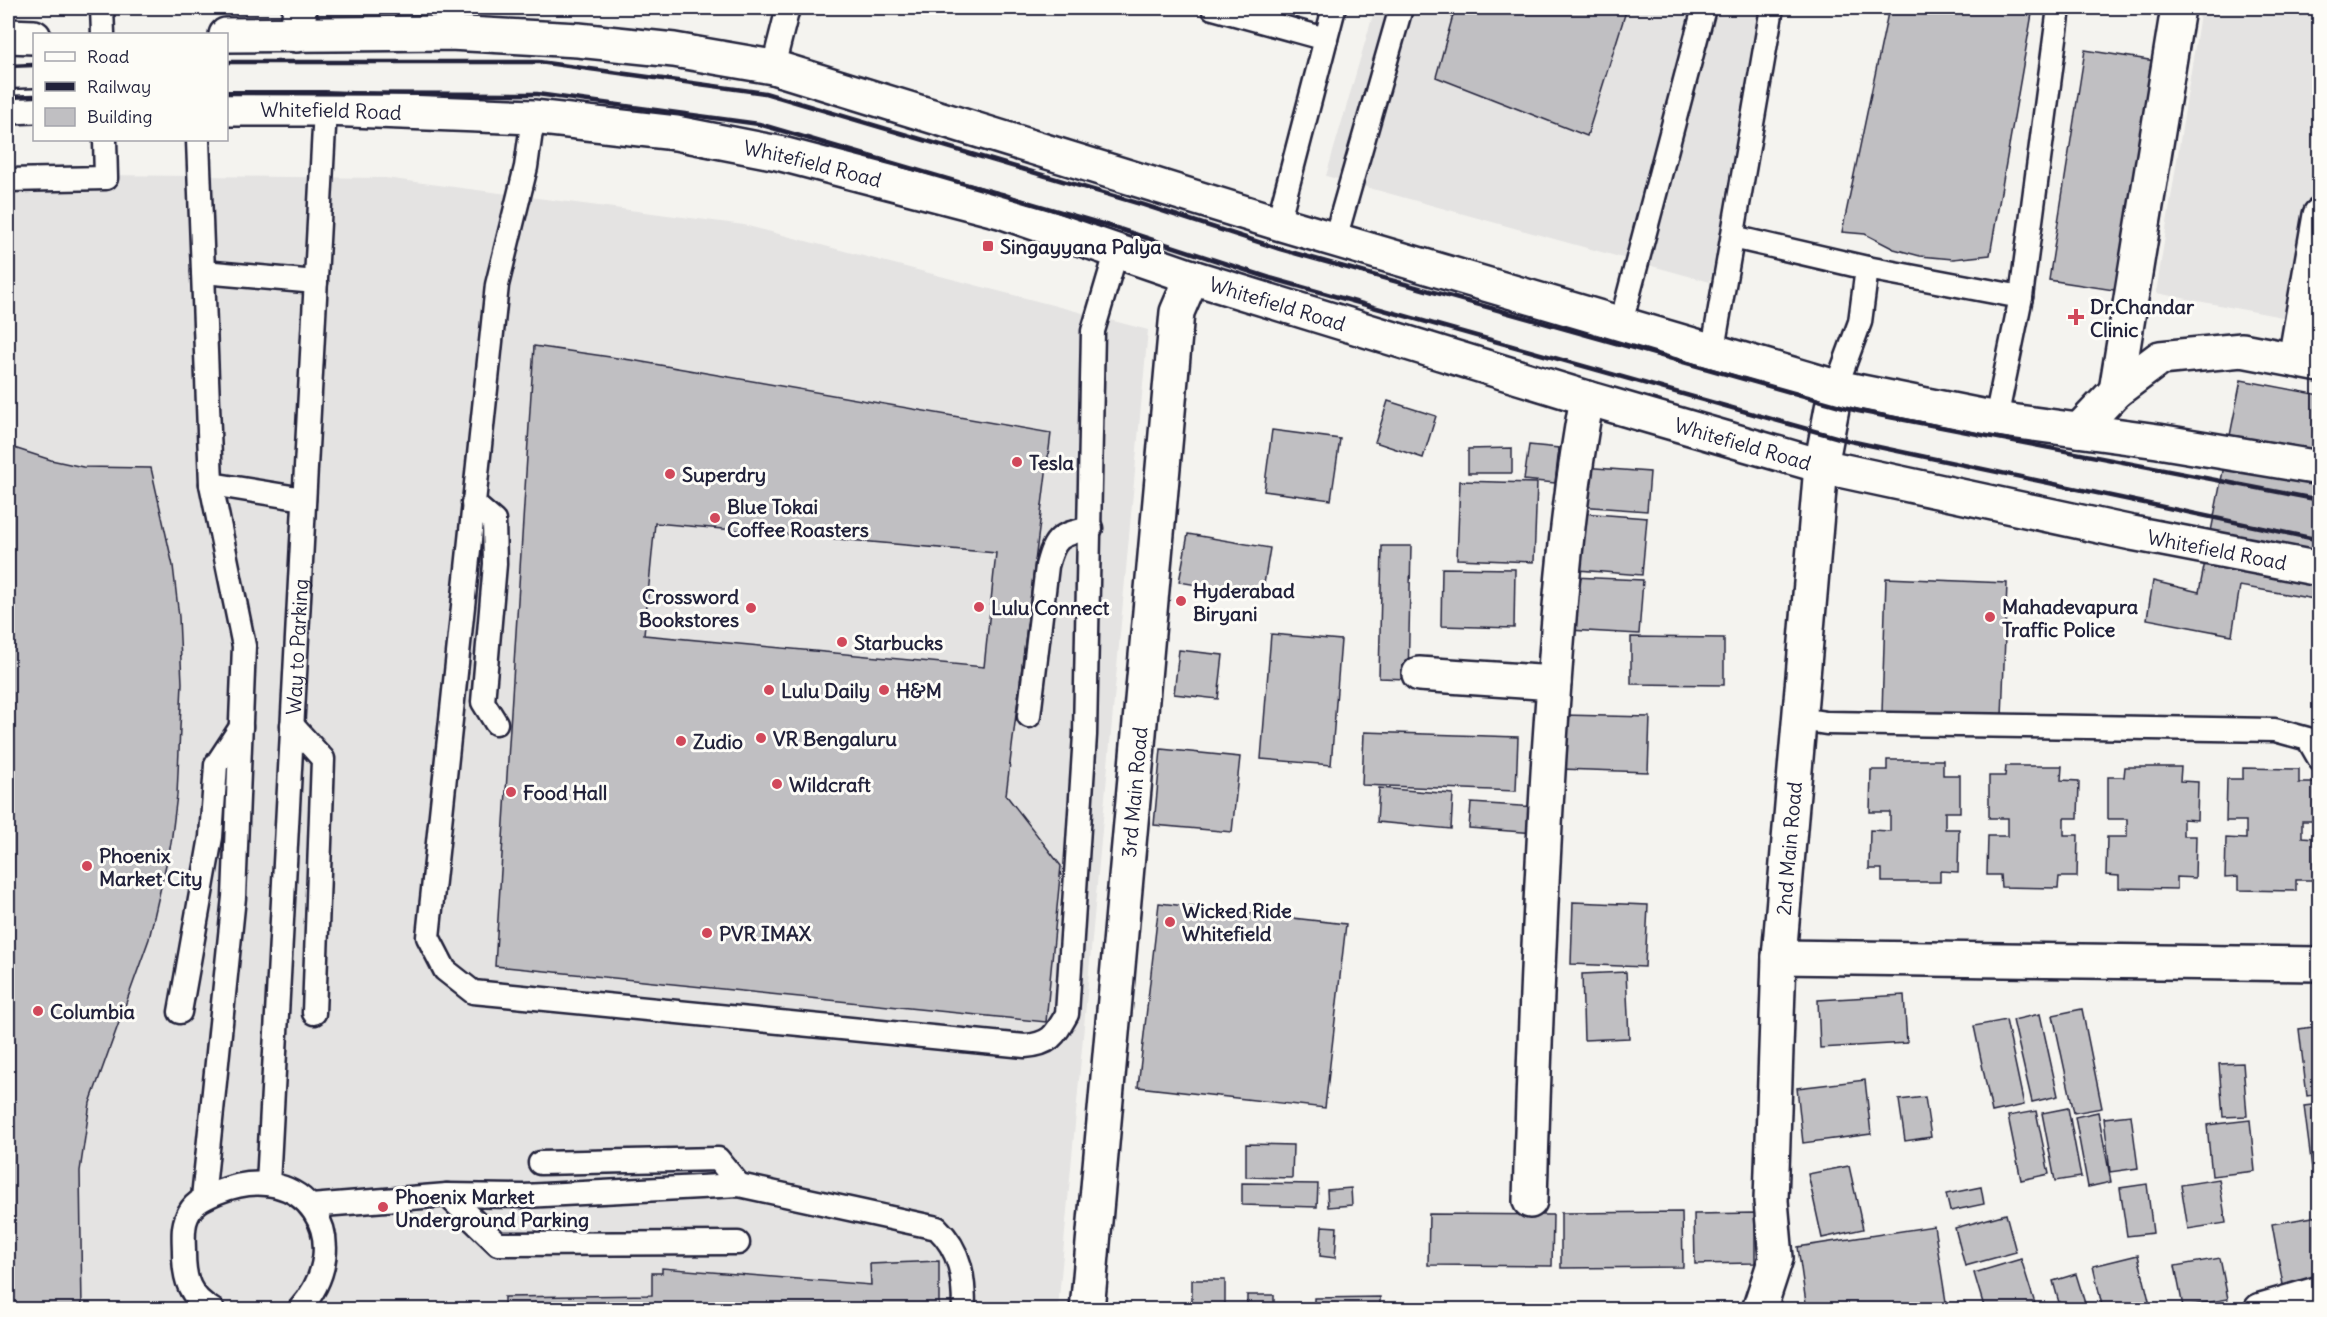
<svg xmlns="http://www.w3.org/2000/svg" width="2327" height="1317" font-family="Delius,sans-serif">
<rect width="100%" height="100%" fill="#f4f3ef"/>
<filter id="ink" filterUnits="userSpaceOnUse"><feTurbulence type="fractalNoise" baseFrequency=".0167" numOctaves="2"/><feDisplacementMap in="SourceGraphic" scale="12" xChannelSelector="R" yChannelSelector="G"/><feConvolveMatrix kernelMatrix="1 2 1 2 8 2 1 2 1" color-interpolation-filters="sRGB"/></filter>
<g filter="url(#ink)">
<!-- built -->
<path fill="#e4e3e2" d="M1375 8H1764L1710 282 1326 176Z
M2201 8H2319V324L2156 293Z
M8 174 385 178 744 225 1148 330 1058 1309 8 1310Z"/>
<!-- building -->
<path fill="#c0bfc2" stroke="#22223b" stroke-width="1.5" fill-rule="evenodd" d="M1455 8H1627L1587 136 1436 77Z
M1889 8H2033L1990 255 1953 259 1920 256 1894 249 1865 234 1842 232Z
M2085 50 2155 61 2120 291 2049 280Z
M534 346 631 360 1051 433 1006 795 1061 866 1046 1022 495 966ZM655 523 996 553 984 667 644 635Z
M2241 380 2320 395V600L2240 586 2232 635 2147 619 2153 581 2199 592Z
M1388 401 1436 416 1423 458 1375 442Z
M1272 430 1340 439 1331 500 1264 491Z
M1529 445 1559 448 1555 483 1524 480Z
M8 446 51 460 83 467 151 468 173 566 179 617 182 683 177 795 171 843 149 939 90 1103 80 1171 82 1310H8Z
M1512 448V473H1468V449Z
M1582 467 1650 472 1647 511 1579 506Z
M1460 481 1537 483 1534 562 1457 559Z
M1582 513 1647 518 1642 575 1578 570Z
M1188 534 1270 548 1262 596 1179 582Z
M1382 546H1411L1408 679 1379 678Z
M1442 568 1515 569 1514 628 1441 626Z
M1572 577 1643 580 1639 634 1569 630Z
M1886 578 2007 583 2002 717 1882 713Z
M1271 634 1341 640 1331 765 1261 759Z
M1631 637 1724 638V685L1631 684Z
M1179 650 1223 655 1218 699 1174 694Z
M1563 715 1650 717 1648 772 1561 769Z
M1364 732 1518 737 1516 791 1362 785Z
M1161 749 1240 757 1232 832 1154 825Z
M1887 760H1943V775H1960V812H1945V829H1959L1958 872 1940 871V882H1882V869H1869L1870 830 1890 831V812H1870L1871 770H1887Z
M2006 766H2062L2061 780 2079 781 2078 818H2064V835H2078L2077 877H2059L2058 888 2001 887 2000 875H1987L1988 836H2008V818H1989V776H2005Z
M2125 767H2181L2180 781 2198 782 2197 820 2183 819V836H2196L2195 878 2177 877V889L2119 888V876L2106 875 2107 837H2127V819H2108V777H2124Z
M2243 768 2299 769V783H2316V821H2302V837L2315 838 2314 880H2296V891L2238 890V877L2225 878 2226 838 2246 839V821H2226L2227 779H2243Z
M1379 788 1453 794 1451 829 1377 822Z
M1471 803 1538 807 1536 833 1469 828Z
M1573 902 1648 905 1645 967 1571 964Z
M1159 903 1346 924 1325 1108 1138 1087Z
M1626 972 1629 1038 1584 1040 1582 974Z
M1904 995 1907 1043 1820 1048 1818 1000Z
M2082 1009 2102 1108 2074 1113 2053 1015Z
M2040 1014 2058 1096 2032 1102 2013 1020Z
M2006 1020 2024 1105 1992 1112 1974 1026Z
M2320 1026V1094L2307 1096 2299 1029Z
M2243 1063 2247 1116 2223 1117 2219 1064Z
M1865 1080 1871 1134 1803 1143 1797 1088Z
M1925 1097 1931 1137 1905 1141 1899 1100Z
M2320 1104V1175L2313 1176 2304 1106Z
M2068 1108 2081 1177 2055 1181 2042 1113Z
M2036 1111 2049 1174 2021 1180 2008 1116Z
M2098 1112 2111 1182 2088 1187 2075 1117Z
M2131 1115 2138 1168 2110 1172 2104 1118Z
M2250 1120 2255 1171 2212 1176 2207 1125Z
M1246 1144 1293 1145 1292 1178 1246 1177Z
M1849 1166 1863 1229 1822 1238 1808 1174Z
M2219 1179 2226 1223 2188 1229 2181 1185Z
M1242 1183 1318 1184 1317 1207 1242 1205Z
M2147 1184 2153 1233 2127 1236 2120 1188Z
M1981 1187 1984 1204 1950 1211 1946 1194Z
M1351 1188 1352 1205 1328 1207 1327 1190Z
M1682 1212 1683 1267 1561 1268V1213Z
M1755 1213V1263L1695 1264 1694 1214Z
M1429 1214 1553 1215 1552 1266 1428 1265Z
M2006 1214 2016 1252 1965 1266 1955 1228Z
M2319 1216 2320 1279 2283 1285 2272 1224Z
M1322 1226 1337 1227 1335 1258 1320 1256Z
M1934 1226 1946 1302 1896 1310H1807L1798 1247Z
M2138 1255 2150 1305 2131 1310H2103L2093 1266Z
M2220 1258 2228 1299 2183 1307 2175 1266Z
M2021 1259 2037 1310H1985L1974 1273Z
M939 1261V1310H504V1297L652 1295V1273H662V1268L871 1285 870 1264Z
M2076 1274 2087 1310H2061L2053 1281Z
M1192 1280H1225V1310H1192Z
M1247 1295H1274V1310H1247Z
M1380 1297V1310H1314V1298Z
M1392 1305 1456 1307V1310H1392Z"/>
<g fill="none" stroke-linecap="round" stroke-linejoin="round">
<!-- service casing -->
<g stroke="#22223b" stroke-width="27">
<g id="service">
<path d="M102 8 103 34"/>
<path d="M1213 8 1326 39"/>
<path d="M773 67 788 8"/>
<path d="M533 117 526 167 497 285 428 937 445 970 473 992 1025 1046C1051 1044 1055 1035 1067 1014L1085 735 1093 331 1117 250"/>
<path d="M198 140 211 484 244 646 234 897 203 1198"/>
<path d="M8 180 106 178 105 140"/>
<path d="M1278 223 1334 8"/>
<path d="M1733 237 1867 268"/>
<path d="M1335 239 1401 8"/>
<path d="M203 272 316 282"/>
<path d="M2021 297 2059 8"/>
<path d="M1621 323 1704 8"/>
<path d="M1713 349 1772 8"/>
<path d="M1836 387 1860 322 1867 268 2021 297 1996 419"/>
<path d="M211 484 304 499"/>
<path d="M473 503 494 521 495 564 483 702 496 723"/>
<path d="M1029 716 1047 566C1055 535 1061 535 1091 528"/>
<path d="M1800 719 1826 723 2275 730 2308 739 2320 760"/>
<path d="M292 725 323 759 314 1013"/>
<path d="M180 1012 211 837 216 765 241 727"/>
<path d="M540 1163 718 1159 739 1185"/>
<path id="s1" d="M268 1184 325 109"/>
<path d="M447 1195 498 1244 738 1243"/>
<path d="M311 1206 447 1195 524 1196 739 1185 937 1228C961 1251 964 1277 964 1310"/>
<path d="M213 1310C189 1297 184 1279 184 1253 184 1241 182 1228 187 1217 193 1202 205 1198 218 1192 305 1156 360 1241 299 1310"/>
</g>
</g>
<!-- minor casing -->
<g stroke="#22223b" stroke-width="38">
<g id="minor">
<path d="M297 35 300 8"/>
<path d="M2295 360 2320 215"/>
<path d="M2116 391 2178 8"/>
<path d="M1419 674 1554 683"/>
<path d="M1779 957 2320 964"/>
<path d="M1530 1201C1534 1052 1540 904 1549 755 1557 636 1565 516 1587 398"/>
<path id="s2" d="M1087 1310 1177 312 1192 277"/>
<path id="s3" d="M1759 1310 1776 1258 1771 1201 1779 957 1821 466 1836 387"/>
<path d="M2261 1310 2320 1293"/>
</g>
</g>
<!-- tertiary casing -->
<g stroke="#22223b" stroke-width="38">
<path id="tertiary" d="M2079 430 2116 391 2160 358 2242 350 2320 365"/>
</g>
<!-- primary casing -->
<g stroke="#22223b" stroke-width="38">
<g id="primary">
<path d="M226 35 450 33 578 40 674 50 773 67 1278 223 1836 387 1996 419 2158 441 2320 468"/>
<path d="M8 36 34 37"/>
<path d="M8 107 34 106"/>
<path id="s4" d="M226 109H325L533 117 676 133 778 153 1000 211 1192 277 1587 398 1821 466 2132 533 2320 569"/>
</g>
</g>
<!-- service -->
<use href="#service" stroke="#fdfcf7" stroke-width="22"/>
<!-- minor -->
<use href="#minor" stroke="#fdfcf7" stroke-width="33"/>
<!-- tertiary -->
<use href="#tertiary" stroke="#fdfcf7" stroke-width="33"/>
<!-- primary -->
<use href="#primary" stroke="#fdfcf7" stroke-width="33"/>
<!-- rail -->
<path stroke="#22223b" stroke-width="4.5" d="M226 62H539L765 93 1144 205 1280 249 1858 411 2320 500
M8 66 34 65
M226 93 537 94 759 124 1116 228 1270 278 1850 441 2320 540
M8 97 34 96"/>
</g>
</g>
<!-- markers -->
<g fill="#d1495b" stroke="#fdfcf7" stroke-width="2">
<rect x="982" y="240" width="12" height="12" rx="3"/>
<path d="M2073 308h6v6h6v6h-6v6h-6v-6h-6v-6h6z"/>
<circle cx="1017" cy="462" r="6"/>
<circle cx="670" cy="474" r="6"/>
<circle cx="715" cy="518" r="6"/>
<circle cx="1181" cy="601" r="6"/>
<circle cx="979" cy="607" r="6"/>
<circle cx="751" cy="608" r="6"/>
<circle cx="1990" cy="617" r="6"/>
<circle cx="842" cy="642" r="6"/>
<circle cx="769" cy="690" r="6"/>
<circle cx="884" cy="690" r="6"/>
<circle cx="761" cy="738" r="6"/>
<circle cx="681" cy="741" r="6"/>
<circle cx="777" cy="784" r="6"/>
<circle cx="511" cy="792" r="6"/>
<circle cx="87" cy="866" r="6"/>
<circle cx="1170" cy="922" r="6"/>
<circle cx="707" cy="933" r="6"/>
<circle cx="38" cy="1011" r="6"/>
<circle cx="383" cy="1207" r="6"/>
</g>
<g text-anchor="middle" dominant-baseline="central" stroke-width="6" stroke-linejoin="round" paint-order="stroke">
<!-- street labels -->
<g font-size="20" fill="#22223b" stroke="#fdfcf7">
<text stroke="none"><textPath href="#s4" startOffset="105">Whitefield Road</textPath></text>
<text stroke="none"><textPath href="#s4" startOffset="591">Whitefield Road</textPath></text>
<text stroke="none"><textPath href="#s4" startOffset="1077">Whitefield Road</textPath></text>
<text stroke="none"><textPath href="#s4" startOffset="1563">Whitefield Road</textPath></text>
<text stroke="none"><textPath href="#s4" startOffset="2049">Whitefield Road</textPath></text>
<text stroke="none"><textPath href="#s1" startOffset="538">Way to Parking</textPath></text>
<text stroke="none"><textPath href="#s2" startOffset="520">3rd Main Road</textPath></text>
<text stroke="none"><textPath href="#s3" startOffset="465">2nd Main Road</textPath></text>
</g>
<!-- poi labels -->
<g font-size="20" font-weight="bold" fill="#22223b" stroke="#fdfcf7" text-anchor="start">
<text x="1000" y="246">Singayyana Palya</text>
<text x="2090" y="306">Dr.Chandar<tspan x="2090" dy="23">Clinic</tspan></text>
<text x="1029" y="462">Tesla</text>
<text x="682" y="474">Superdry</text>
<text x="727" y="506">Blue Tokai<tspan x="727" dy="23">Coffee Roasters</tspan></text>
<text x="1193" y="590">Hyderabad<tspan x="1193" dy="23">Biryani</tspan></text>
<text x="739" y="596" text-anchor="end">Crossword<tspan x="739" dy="23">Bookstores</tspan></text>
<text x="2002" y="606">Mahadevapura<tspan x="2002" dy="23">Traffic Police</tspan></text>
<text x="991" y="607">Lulu Connect</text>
<text x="854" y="642">Starbucks</text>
<text x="781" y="690">Lulu Daily</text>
<text x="896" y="690">H&amp;M</text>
<text x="773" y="738">VR Bengaluru</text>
<text x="693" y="741">Zudio</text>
<text x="789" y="784">Wildcraft</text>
<text x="523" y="792">Food Hall</text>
<text x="99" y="855">Phoenix<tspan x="99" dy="23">Market City</tspan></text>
<text x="1182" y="910">Wicked Ride<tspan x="1182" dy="23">Whitefield</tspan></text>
<text x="719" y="933">PVR IMAX</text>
<text x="50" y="1011">Columbia</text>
<text x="395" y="1196">Phoenix Market<tspan x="395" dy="23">Underground Parking</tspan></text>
</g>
</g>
<!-- margin -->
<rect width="2327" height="1317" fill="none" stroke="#fdfcf7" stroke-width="30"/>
<rect x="15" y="15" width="2297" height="1287" fill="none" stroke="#22223b" stroke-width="2" filter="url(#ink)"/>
<!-- legend -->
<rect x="33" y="33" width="195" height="108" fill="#fdfcf7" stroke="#a5a5ac" stroke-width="1.5"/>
<rect x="45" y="52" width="30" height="9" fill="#fdfcf7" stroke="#a5a5ac" stroke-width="1.5"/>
<text x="87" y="63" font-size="18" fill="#22223b">Road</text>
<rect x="45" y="82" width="30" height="9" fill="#22223b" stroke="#a5a5ac" stroke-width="1.5"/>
<text x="87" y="93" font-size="18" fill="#22223b">Railway</text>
<rect x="45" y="108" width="30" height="18" fill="#c0bfc2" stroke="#a5a5ac" stroke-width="1.5"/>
<text x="87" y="123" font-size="18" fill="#22223b">Building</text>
</svg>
